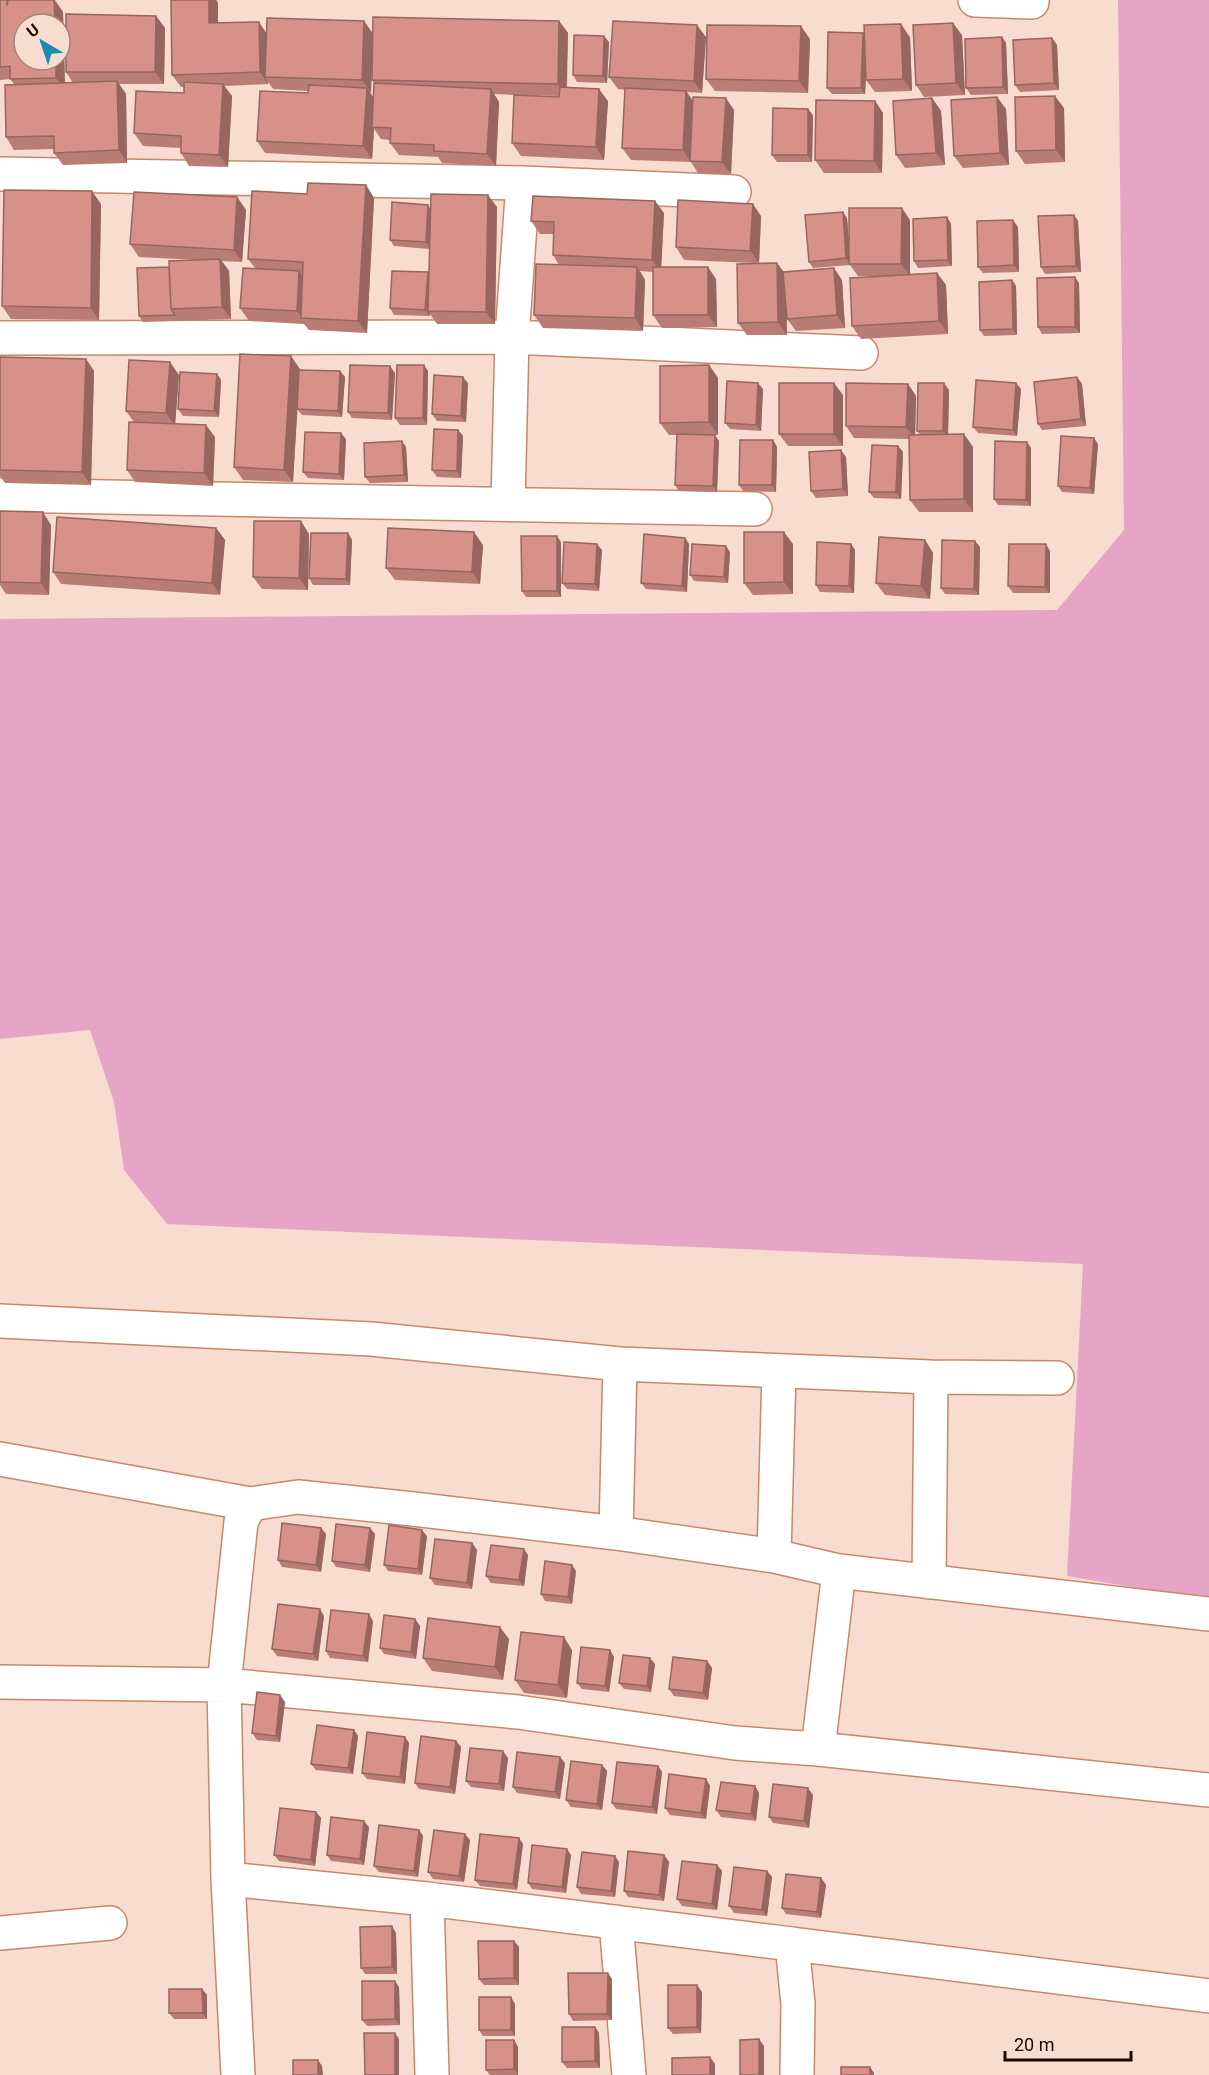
<svg xmlns="http://www.w3.org/2000/svg" width="1209" height="2075" font-family="Roboto,sans-serif">
<rect width="100%" height="100%" fill="#f7dccf"/>
<!-- green -->
<path fill="#e6a5c6" d="M1118 0H1209V1600L1067 1576 1083 1264 167 1224 124 1170 114 1102 90 1030 0 1039V619L1057 610 1124 530Z"/>
<g fill="none" stroke-linecap="round" stroke-linejoin="round">
<!-- street casing -->
<g stroke="#c7896b" stroke-width="36">
<path id="street" d="M975 0 1032 2
M0 174 523 183 734 192
M0 338 512 337 861 353
M0 495 755 509
M508 504 512 337 523 183
M0 1321 371 1339 620 1364 931 1377 1057 1378
M0 1459 250 1504 298 1497 413 1509 616 1533 774 1556 839 1571 1209 1614
M616 1533 620 1364
M774 1556 779 1371
M929 1582 931 1377
M0 1682 224 1685 518 1712 735 1743 818 1749 1209 1790
M818 1749 839 1571
M228 1879 427 1899 792 1944 798 2004 797 2075
M427 1899 432 2075
M616 1922 629 2075
M0 1933 110 1923
M792 1944 1209 1996
M238 2075 228 1879 224 1685 241 1522 250 1504"/>
</g>
<!-- street -->
<use href="#street" stroke="#fff" stroke-width="33"/>
</g>
<!-- wall -->
<path fill="#b97d75" fill-rule="evenodd" d="M0 0H55L63 12 65 83H73L66 72 156 16 165 28 164 84H119L126 94 127 163 63 165 54 153V149L14 150 6 137 14 84 10 79 0 80Z
M171 0H216L218 3V23L266 33 364 21 373 34 559 21 568 33 567 88 608 101 604 160 521 156 512 143 514 95 494 94 499 102 496 166 442 163 438 157 399 155 390 143V140L381 139 374 129 372 159 265 153 257 141 308 93V91L273 89 268 82V84L224 86 232 96 228 167 189 166 181 153V148L143 146 134 133 184 93V87H181L172 75ZM372 53V80L374 83 373 98 370 92H371ZM525 95 559 96V97Z
M863 33 865 36 910 37 912 91 875 92 866 80 865 94H832L827 88Z
M962 35 965 95 924 97 916 85Z
M706 37 702 93 687 92 693 101 734 110 731 174 698 173 691 162 631 160 622 148 625 90 618 89 609 77Z
M1002 37 1006 43 1008 94 971 95 966 88Z
M1052 38 1057 45 1059 90 1020 92 1015 85Z
M810 39 808 93 715 91 706 79Z
M609 42 607 83 577 82 573 75Z
M997 97 1006 109 1009 165 963 168 954 156Z
M932 98 941 111 945 165 905 168 896 155Z
M875 101 883 113 882 173H824L815 160Z
M1064 108 1065 162 1025 164 1016 151Z
M813 115 812 162H777L772 155Z
M366 185 374 198 367 333 309 330 304 324 249 321 240 308 255 268 248 259 307 194Z
M237 197 246 210 242 262 222 261 229 271 231 319 143 322 139 316 169 267 196 260 139 257 130 244Z
M655 201 664 213 661 267 716 279 717 327 662 328 653 315V272L640 271 645 280 643 331 543 328 534 315 559 265 553 255 554 234H540L531 221Z
M101 204 99 320 11 319 2 306Z
M497 207 495 324H437L430 314V316L394 315 390 308 429 274V249L394 246 390 240 430 208Z
M1074 215 1078 221 1081 272 1045 274 1041 267Z
M761 216 759 263H777L783 272 842 280 845 328 796 331 787 319 786 311 787 335H747L738 323 754 263 684 260 676 247Z
M947 217 951 224 952 266 918 268 914 261Z
M847 218 849 245 910 220V274L937 273 946 285 948 334 861 339 852 326 875 276H858L850 265 813 268 809 262Z
M1018 227 1019 272 983 273 978 267Z
M1012 280 1016 286 1017 335 984 336 980 330Z
M1079 283 1080 333 1042 334 1038 327Z
M0 357 86 359 94 371 91 485 5 483 0 476Z
M709 365 718 378V435H710L719 441 717 492 679 491 675 485 677 435H669L660 423Z
M300 369V370L340 371 345 377 342 417 302 415 297 409 293 482 243 480 234 467Z
M428 371 427 425H400L395 418Z
M395 373 392 420 352 418 348 412Z
M217 374 221 380 219 417 183 416 178 409Z
M179 375 175 424 215 437 213 486 135 482 127 470 134 422 126 411Z
M1077 377 1082 384 1086 426 1042 430 1038 424Z
M468 383 466 422 437 421 432 414Z
M908 384 916 396 915 435H920L917 431 949 390 948 435 973 447V512H919L910 500 909 439 854 438 846 426Z
M763 389 761 431 730 429 725 423Z
M1021 389 1017 436 978 433 973 427Z
M843 395V446H788L779 434Z
M458 430 463 436 461 478 437 477 432 470Z
M346 439 344 480 308 478 303 472Z
M773 440 777 447 776 492 743 491 739 485Z
M1098 444 1094 494 1062 492 1058 486Z
M898 446 903 452 901 499 874 498 869 492Z
M406 447 408 482 370 483 365 477Z
M1031 448V506L998 505 994 499Z
M846 457 848 496 816 498 811 491Z
M0 511 51 525 49 595 6 594 0 585Z
M216 528 225 540 220 595 61 584 53 572Z
M348 533 352 540 350 585H313L309 578Z
M309 534 308 590 262 589 253 577Z
M685 538 689 544 687 592 646 589 641 583Z
M925 540 933 553 930 599 885 595 876 583Z
M561 542V597H526L522 591Z
M793 544V594L753 595 744 583Z
M851 544 855 550 854 593 820 592 816 585Z
M483 545 480 584 395 580 386 568Z
M980 547 979 595 945 594 941 588Z
M602 550 599 591 567 589 562 583Z
M1050 551V593H1013L1008 586Z
M730 552 728 583 694 581 690 575Z
M321 1528 326 1534 321 1572 282 1567 278 1560Z
M375 1534 370 1572 336 1567 332 1561Z
M427 1536 422 1575 388 1571 384 1565Z
M472 1543 477 1550 472 1589 435 1585 430 1578Z
M528 1555 524 1586 491 1583 486 1576Z
M576 1571 572 1604 545 1601 541 1594Z
M324 1616 318 1661 277 1656 272 1649Z
M415 1619 420 1626 416 1659 384 1654 380 1648Z
M373 1621 368 1662 330 1658 326 1651Z
M509 1639 503 1680 432 1671 423 1658Z
M572 1650 567 1698 524 1693 515 1680Z
M614 1657 609 1692 582 1689 577 1683Z
M707 1661 712 1668 708 1700 674 1696 669 1689Z
M655 1664 651 1692 624 1689 619 1683Z
M285 1702 280 1742 257 1740 252 1733Z
M354 1730 358 1736 353 1774 316 1770 311 1764Z
M405 1737 409 1743 405 1784 367 1779 362 1773Z
M456 1741 461 1747 455 1794 419 1789 415 1783Z
M508 1758 504 1791 471 1787 466 1781Z
M565 1763 560 1799 517 1793 513 1787Z
M602 1765 607 1771 602 1810 571 1807 566 1800Z
M658 1766 662 1772 657 1814 616 1809 612 1803Z
M706 1779 710 1786 706 1819 670 1815 665 1808Z
M755 1786 759 1793 756 1821 721 1817 716 1810Z
M813 1795 809 1828 773 1823 769 1817Z
M316 1812 321 1818 315 1866 279 1861 274 1855Z
M369 1827 364 1865 331 1861 327 1855Z
M419 1830 423 1836 418 1877 379 1872 374 1866Z
M470 1840 464 1882 433 1879 428 1872Z
M523 1844 517 1890 480 1886 475 1880Z
M571 1855 566 1893 532 1889 528 1883Z
M664 1855 669 1862 664 1901 628 1897 624 1891Z
M619 1862 615 1897 581 1894 577 1887Z
M717 1865 722 1871 717 1910 682 1906 677 1899Z
M767 1871 772 1877 767 1916 734 1913 729 1906Z
M821 1878 826 1885 821 1918 786 1914 782 1908Z
M396 1933 397 1974H365L361 1968Z
M514 1941 519 1947V1985H484L479 1979Z
M612 1979V2020L573 2021 569 2014Z
M399 1987 400 2025 367 2026 362 2020Z
M202 1989 207 1995V2019H174L169 2013Z
M702 1992 701 2033 673 2034 668 2028Z
M515 2004V2036H483L479 2030Z
M595 2027 599 2033 600 2068H567L562 2062Z
M514 2040 518 2047V2075H490L486 2070Z"/>
<!-- shaded-wall -->
<path fill="#96665f" d="M54 0 63 12 65 90 56 78V60H60V24H55Z
M209 0H216L218 3V35L209 23Z
M156 16 165 28 164 84 155 72Z
M364 21 373 34 371 92 362 80Z
M559 21 568 33 566 96 558 84Z
M259 22 267 34 265 77 268 82V84L260 72Z
M953 23 962 35 965 95 956 83Z
M901 24 910 37 912 91 903 79Z
M697 25 706 37 702 93 694 81Z
M801 26 810 39 808 93 799 81Z
M863 33 867 40 865 94 861 88Z
M604 36 609 42 607 83 603 76Z
M1002 37 1006 43 1008 94 1003 87Z
M1052 38 1057 45 1059 90 1054 83Z
M117 81 126 94 127 163 119 150Z
M223 84 232 96 228 167 219 155Z
M367 88 375 100 372 127 374 129 372 159 363 146Z
M491 89 499 102 496 166 487 154Z
M599 89 608 101 604 160 596 147Z
M686 91 694 103 690 161 683 150Z
M1055 96 1064 108 1065 162 1056 150Z
M997 97 1006 109 1009 165 1000 153Z
M726 98 734 110 731 174 722 162Z
M932 98 941 111 945 165 936 153Z
M875 101 883 113 882 173 874 161Z
M808 109 813 115 812 162 808 155Z
M366 185 374 198 367 333 358 321Z
M92 191 101 204 99 320 91 308Z
M488 195 497 207 495 324 486 312Z
M237 197 246 210 242 262 234 250Z
M655 201 664 213 661 272 652 260Z
M753 204 761 216 759 263 750 251Z
M428 205 432 211 430 249 426 242Z
M902 208 910 220V276L901 264Z
M843 212 847 218 851 265 846 258Z
M1074 215 1078 221 1081 272 1076 266Z
M947 217 951 224 952 266 948 260Z
M1013 220 1018 227 1019 272 1014 265Z
M220 259 229 271 231 319 222 307Z
M777 263 786 275 787 335 778 322Z
M637 267 645 280 643 331 635 318Z
M708 267 716 279 717 327 708 315Z
M834 268 842 280 845 328 837 315Z
M299 271 308 283 302 318 297 311Z
M428 272 432 279 428 311 430 314V316L425 310Z
M937 273 946 285 948 334 939 321Z
M1075 277 1079 283 1080 333 1075 327Z
M1012 280 1016 286 1017 335 1013 329Z
M291 356 300 369 293 482 284 470Z
M86 359 94 371 91 485 82 472Z
M170 362 179 375 175 426 166 413Z
M424 365 428 371 427 425 423 418Z
M709 365 718 378V435L709 422Z
M390 366 395 373 392 420 388 413Z
M340 371 345 377 342 417 338 411Z
M217 374 221 380 219 417 214 411Z
M463 377 468 383 466 422 461 416Z
M1077 377 1082 384 1086 426 1081 419Z
M758 383 763 389 761 431 756 425Z
M834 383 843 395V446L834 434Z
M944 383 949 390 948 437 943 431Z
M1016 383 1021 389 1017 436 1013 430Z
M908 384 916 396 915 439 906 427Z
M206 425 215 437 213 486 204 473Z
M458 430 463 436 461 478 457 471Z
M341 433 346 439 344 480 339 474Z
M964 434 973 447V512L964 499Z
M715 435 719 441 717 492 713 486Z
M1094 438 1098 444 1094 494 1090 488Z
M773 440 777 447 776 492 772 485Z
M402 441 406 447 408 482 404 475Z
M1027 442 1031 448V506L1026 500Z
M898 446 903 452 901 499 896 492Z
M841 450 846 457 848 496 843 489Z
M43 512 51 525 49 595 41 583Z
M301 521 309 534 308 590 299 578Z
M216 528 225 540 220 595 212 583Z
M474 532 483 545 480 584 472 572Z
M784 532 793 544V594L784 582Z
M348 533 352 540 350 585 346 579Z
M557 536 561 542V597L557 591Z
M685 538 689 544 687 592 682 586Z
M925 540 933 553 930 599 921 586Z
M975 541 980 547 979 595 974 589Z
M597 544 602 550 599 591 595 584Z
M851 544 855 550 854 593 849 586Z
M1046 544 1050 551V593L1045 587Z
M726 546 730 552 728 583 724 577Z
M321 1528 326 1534 321 1572 316 1565Z
M370 1528 375 1534 370 1572 365 1565Z
M422 1530 427 1536 422 1575 418 1569Z
M472 1543 477 1550 472 1589 467 1583Z
M524 1549 528 1555 524 1586 519 1580Z
M572 1565 576 1571 572 1604 568 1597Z
M320 1609 324 1616 318 1661 313 1654Z
M369 1614 373 1621 368 1662 363 1656Z
M415 1619 420 1626 416 1659 411 1652Z
M500 1627 509 1639 503 1680 495 1667Z
M564 1637 572 1650 567 1698 558 1685Z
M610 1650 614 1657 609 1692 605 1686Z
M650 1658 655 1664 651 1692 647 1686Z
M707 1661 712 1668 708 1700 703 1693Z
M280 1695 285 1702 280 1742 276 1736Z
M354 1730 358 1736 353 1774 348 1768Z
M405 1737 409 1743 405 1784 400 1777Z
M456 1741 461 1747 455 1794 450 1787Z
M503 1751 508 1758 504 1791 499 1784Z
M560 1757 565 1763 560 1799 555 1792Z
M602 1765 607 1771 602 1810 597 1804Z
M658 1766 662 1772 657 1814 652 1807Z
M706 1779 710 1786 706 1819 701 1813Z
M755 1786 759 1793 756 1821 751 1814Z
M808 1788 813 1795 809 1828 804 1821Z
M316 1812 321 1818 315 1866 311 1860Z
M364 1821 369 1827 364 1865 360 1859Z
M419 1830 423 1836 418 1877 414 1871Z
M465 1834 470 1840 464 1882 459 1876Z
M519 1838 523 1844 517 1890 513 1884Z
M567 1849 571 1855 566 1893 562 1887Z
M664 1855 669 1862 664 1901 659 1895Z
M615 1856 619 1862 615 1897 611 1891Z
M717 1865 722 1871 717 1910 712 1904Z
M767 1871 772 1877 767 1916 762 1910Z
M821 1878 826 1885 821 1918 817 1912Z
M392 1926 396 1933 397 1974 392 1967Z
M514 1941 519 1947V1985L514 1978Z
M608 1973 612 1979V2020L607 2014Z
M395 1981 399 1987 400 2025 395 2019Z
M697 1985 702 1992 701 2033 697 2027Z
M202 1989 207 1995V2019L203 2013Z
M511 1997 515 2004V2036L511 2030Z
M595 2027 599 2033 600 2068 595 2061Z
M395 2033 399 2039V2075H395Z
M759 2039 764 2046V2075H759Z
M514 2040 518 2047V2075L514 2069Z
M710 2057 715 2064V2075H710Z
M318 2060 322 2066 323 2075H318Z
M870 2067 874 2073V2075H870Z"/>
<!-- building -->
<path fill="#d79188" stroke="#96665f" stroke-width="1.5" d="M0 0H7V6L8 0H54L55 24H24V60H56V78L10 79V66L0 67Z
M171 0H209V23L259 22 260 72 172 75Z
M66 14 156 16 155 72H66Z
M373 17 559 21 558 84 372 80Z
M267 18 364 21 362 80 265 77Z
M613 21 697 25 694 81 609 77Z
M953 23 956 83 916 85 913 25Z
M901 24 903 79 866 80 864 25Z
M707 25 801 26 799 81 706 79Z
M828 32 863 33 861 88H827Z
M574 35 604 36 603 76 573 75Z
M1002 37 1003 87 966 88 965 39Z
M1052 38 1054 83 1015 85 1013 40Z
M117 81 119 150 54 153V136L6 137 5 85Z
M184 82 223 84 219 155 181 153V136L134 133 136 91 184 93Z
M374 83 491 89 487 154 434 151V145L390 143 391 128 372 127Z
M309 85 367 88 363 146 257 141 260 91 308 93Z
M560 87 599 89 596 147 512 143 514 95 559 97Z
M625 88 686 91 683 150 622 148Z
M1055 96 1056 150 1016 151 1015 97Z
M693 97 726 98 722 162 690 161Z
M997 97 1000 153 954 156 951 100Z
M932 98 936 153 896 155 893 101Z
M816 100 875 101 874 161 815 160Z
M773 108 808 109V155H772Z
M308 183 366 185 358 321 301 318 303 262 248 259 252 191 307 194Z
M4 190 92 191 91 308 2 306Z
M134 192 237 197 234 250 130 244Z
M431 194 488 195 486 312 428 311Z
M533 196 655 201 652 260 553 255 554 222 531 221Z
M678 200 753 204 750 251 676 247Z
M392 202 428 205 426 242 390 240Z
M849 208H902L901 264H849Z
M843 212 846 258 809 262 805 215Z
M1074 215 1076 266 1041 267 1038 216Z
M947 217 948 260 914 261 913 219Z
M1013 220 1014 265 978 267 977 221Z
M220 259 222 307 171 309 169 261Z
M777 263 778 322 738 323 737 264Z
M536 264 637 267 635 318 534 315Z
M169 267 171 309 175 315 139 316 137 268Z
M653 267H708V315H653Z
M243 268 299 271 297 311 240 308Z
M834 268 837 315 787 319 783 272Z
M392 271 428 272 425 310 390 308Z
M937 273 939 321 852 326 850 278Z
M1075 277V327H1038L1037 278Z
M1012 280 1013 329 980 330 979 282Z
M240 354 291 356 284 470 234 467Z
M0 357 86 359 82 472 0 470Z
M129 360 170 362 166 413 126 411Z
M350 365 390 366 388 413 348 412Z
M397 365H424L423 418H395Z
M709 365V422L660 423V366Z
M299 370 340 371 338 411 297 409Z
M180 372 217 374 214 411 178 409Z
M434 375 463 377 461 416 432 414Z
M1077 377 1081 419 1038 424 1034 382Z
M976 380 1016 383 1013 430 973 427Z
M727 381 758 383 756 425 725 423Z
M779 383H834V434H779Z
M846 383 908 384 906 427 846 426Z
M918 383H944L943 431H917Z
M129 422 206 425 204 473 127 470Z
M434 429 458 430 457 471 432 470Z
M305 432 341 433 339 474 303 472Z
M677 434 715 435 713 486 675 485Z
M964 434V499L910 500 909 435Z
M1061 436 1094 438 1090 488 1058 486Z
M740 440H773L772 485H739Z
M402 441 404 475 365 477 364 443Z
M995 441 1027 442 1026 500 994 499Z
M872 445 898 446 896 492H869Z
M841 450 843 489 811 491 809 452Z
M0 511 43 512 41 583 0 582Z
M57 517 216 528 212 583 53 572Z
M254 521H301L299 578 253 577Z
M388 528 474 532 472 572 386 568Z
M744 532H784V582L744 583Z
M311 533H348L346 579 309 578Z
M644 534 685 538 682 586 641 583Z
M521 536H557V591H522Z
M879 537 925 540 921 586 876 583Z
M942 540 975 541 974 589 941 588Z
M564 542 597 544 595 584 562 583Z
M817 542 851 544 849 586 816 585Z
M692 544 726 546 724 577 690 575Z
M1009 544H1046L1045 587 1008 586Z
M282 1523 321 1528 316 1565 278 1560Z
M336 1524 370 1528 365 1565 332 1561Z
M389 1525 422 1530 418 1569 384 1565Z
M435 1539 472 1543 467 1583 430 1578Z
M491 1545 524 1549 519 1580 486 1576Z
M545 1561 572 1565 568 1597 541 1594Z
M278 1604 320 1609 313 1654 272 1649Z
M331 1610 369 1614 363 1656 326 1651Z
M384 1615 415 1619 411 1652 380 1648Z
M428 1618 500 1627 495 1667 423 1658Z
M521 1632 564 1637 558 1685 515 1680Z
M581 1647 610 1650 605 1686 577 1683Z
M623 1655 650 1658 647 1686 619 1683Z
M673 1657 707 1661 703 1693 669 1689Z
M257 1692 280 1695 276 1736 252 1733Z
M317 1725 354 1730 348 1768 311 1764Z
M367 1732 405 1737 400 1777 362 1773Z
M421 1736 456 1741 450 1787 415 1783Z
M470 1748 503 1751 499 1784 466 1781Z
M517 1752 560 1757 555 1792 513 1787Z
M571 1761 602 1765 597 1804 566 1800Z
M617 1762 658 1766 652 1807 612 1803Z
M669 1774 706 1779 701 1813 665 1808Z
M721 1782 755 1786 751 1814 716 1810Z
M773 1784 808 1788 804 1821 769 1817Z
M280 1808 316 1812 311 1860 274 1855Z
M331 1817 364 1821 360 1859 327 1855Z
M379 1825 419 1830 414 1871 374 1866Z
M434 1830 465 1834 459 1876 428 1872Z
M480 1834 519 1838 513 1884 475 1880Z
M532 1845 567 1849 562 1887 528 1883Z
M628 1851 664 1855 659 1895 624 1891Z
M582 1852 615 1856 611 1891 577 1887Z
M682 1861 717 1865 712 1904 677 1899Z
M734 1867 767 1871 762 1910 729 1906Z
M786 1874 821 1878 817 1912 782 1908Z
M392 1926V1967L361 1968 360 1927Z
M478 1941H514V1978L479 1979Z
M568 1973H608L607 2014H569Z
M362 1981H395V2019L362 2020Z
M668 1985H697V2027L668 2028Z
M169 1989H202L203 2013H169Z
M479 1997H511V2030H479Z
M562 2027H595V2061L562 2062Z
M364 2033H395V2075H365Z
M759 2039V2075H740V2040Z
M486 2040H514V2069L486 2070Z
M710 2057V2075H672V2058Z
M293 2060H318V2075H293Z
M841 2067H870V2075H841Z"/>
<!-- north arrow -->
<g transform="translate(42 42) rotate(321)"><circle r="28" fill="#f7dccf" stroke="#9f877c" stroke-width="1.5"/>
<path d="M0-4.5L10 22L0 15L-10 22Z" fill="#1b89b0"/>
<text y="-9" font-size="16" font-weight="bold" text-anchor="middle" fill="#1c0700">U</text>
</g>
<!-- scale -->
<path d="M1005 2051v9h126v-9" fill="none" stroke="#1c0700" stroke-width="3"/>
<text x="1014" y="2051" font-size="18" fill="#1c0700" stroke="#f7dccf" stroke-width="4.5" paint-order="stroke">20 m</text>
</svg>
